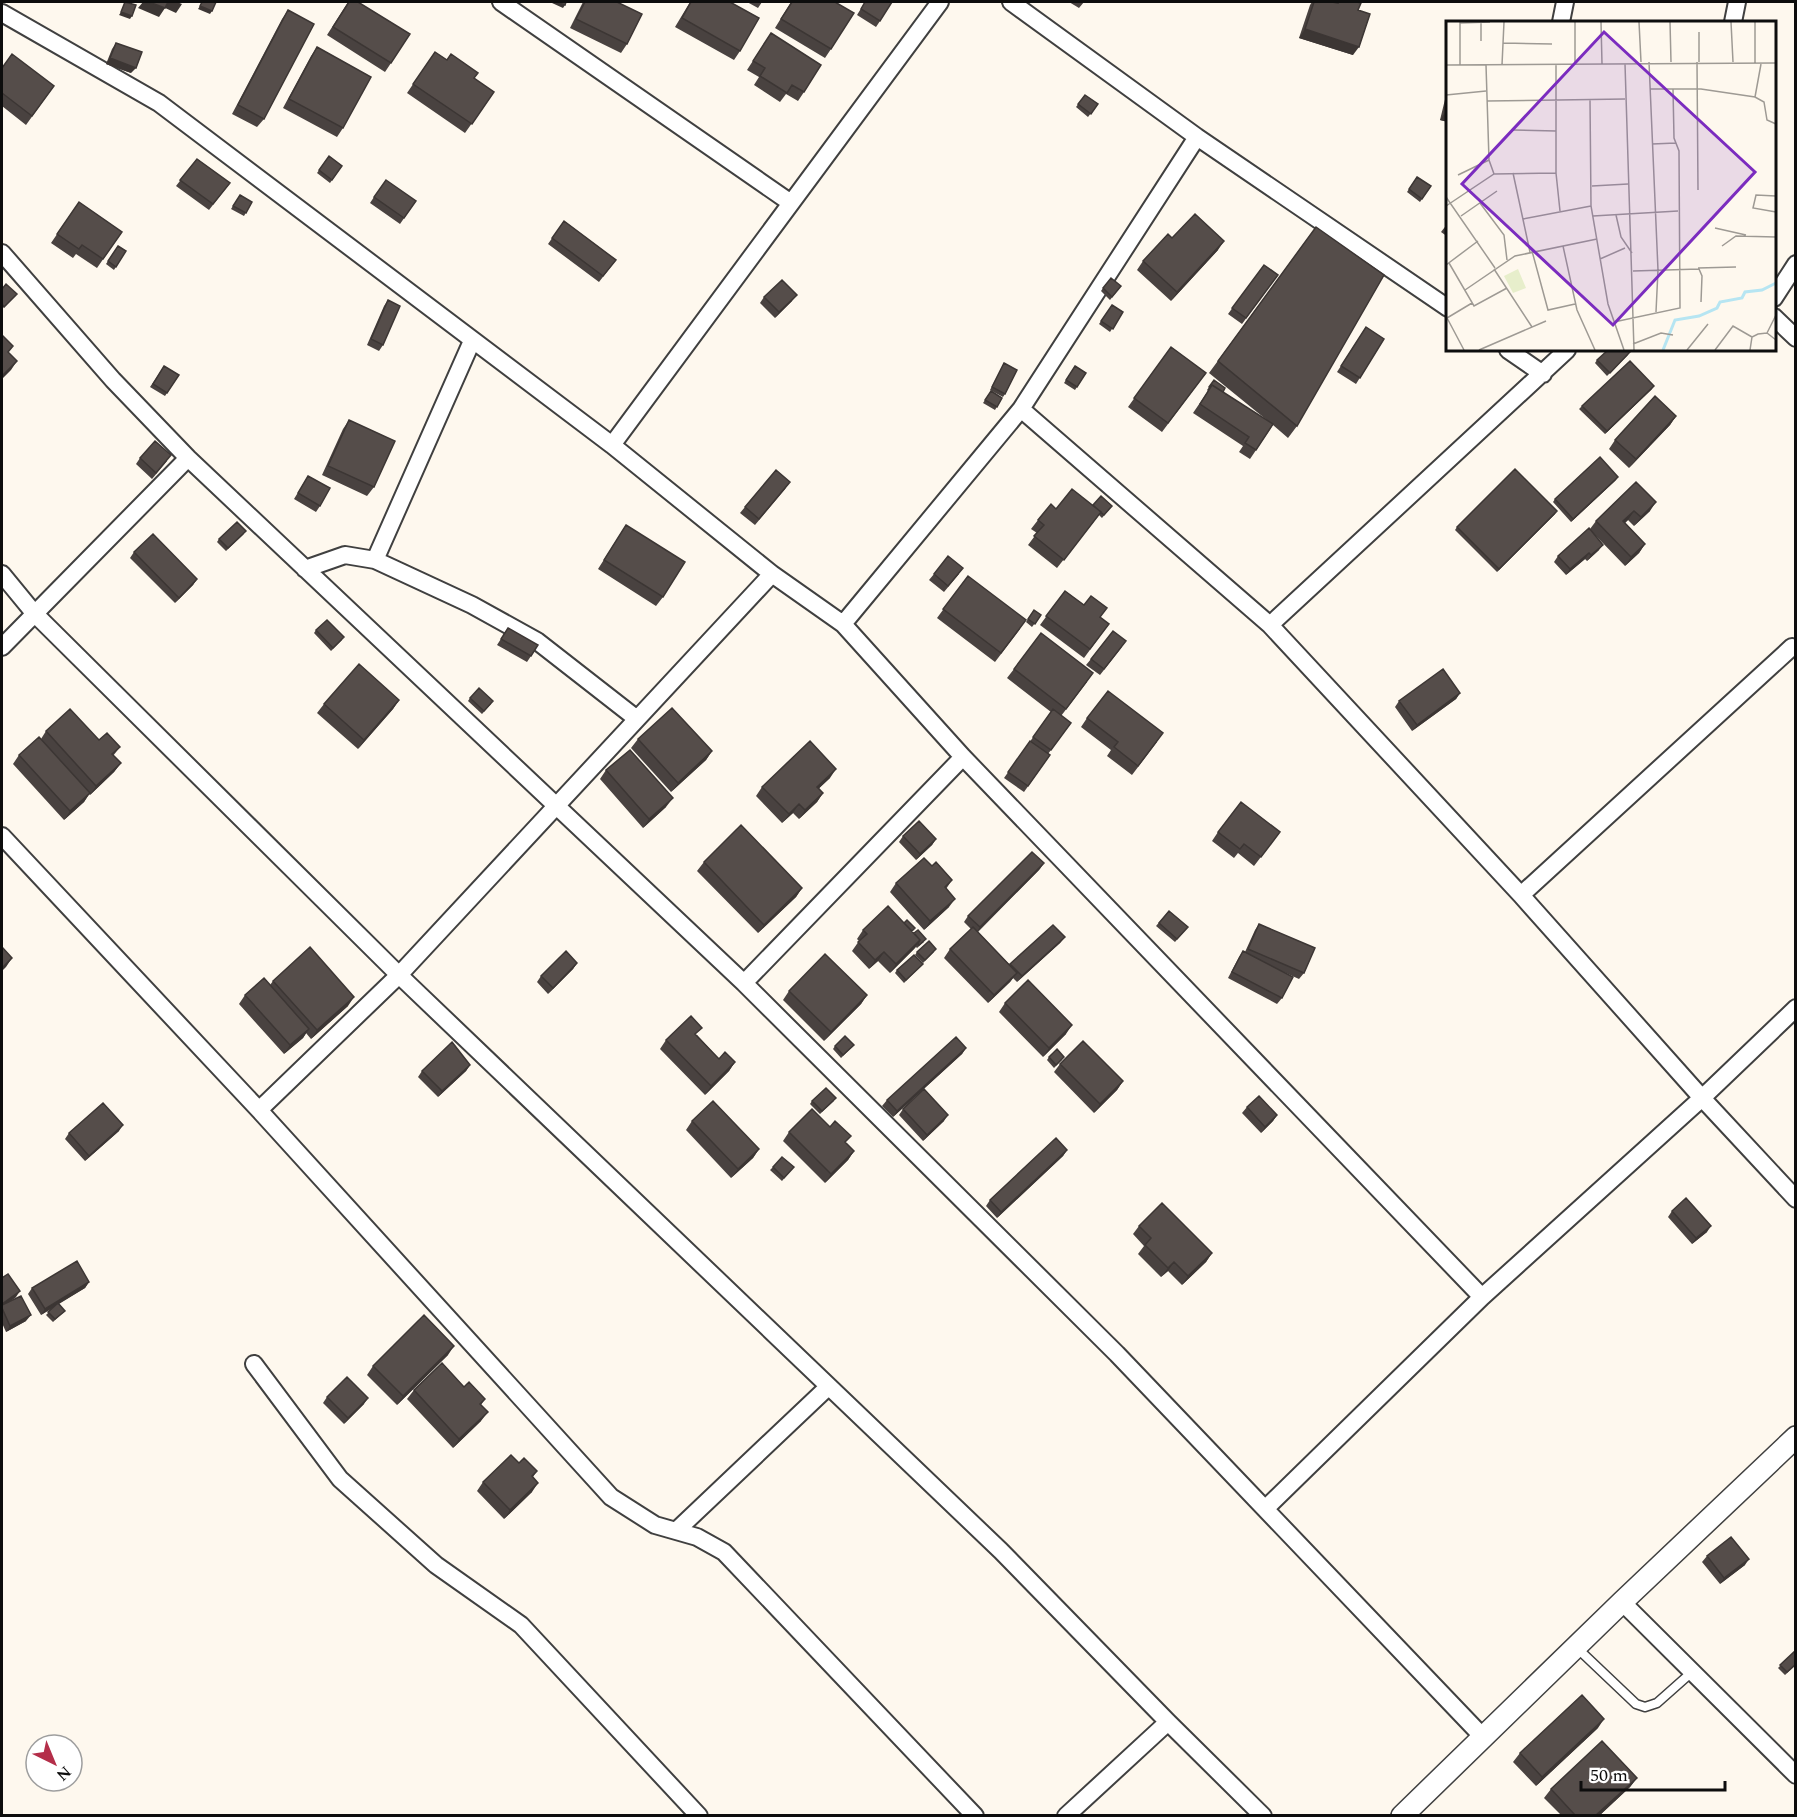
<svg xmlns="http://www.w3.org/2000/svg" width="1797" height="1817" font-family="Spectral,serif">
<rect width="100%" height="100%" fill="#fef8ee"/>
<g fill="none" stroke-linecap="round" stroke-linejoin="round">
<!-- service casing -->
<g stroke="#404040" stroke-width="11">
<path id="service" d="M1576 1647 1636 1704 1645 1707 1657 1703 1692 1672"/>
</g>
<!-- minor casing -->
<g stroke="#404040" stroke-width="20">
<path id="minor" d="M501 2 791 203
M1011 2 1197 137 1448 308
M2 13 159 103 612 445 772 574 843 624 963 757 1482 1297
M1561 22 1565 2
M1733 22 1737 2
M2 253 113 380 188 458 744 983 1117 1354 1482 1736
M1774 298 1796 264
M1774 317 1796 338
M1508 350 1543 374
M1021 409 1270 625 1521 895 1702 1098 1796 1199
M612 445 940 2
M375 560 472 341
M305 569 345 555 375 560 472 605 537 641 637 719
M2 574 34 613 399 975 1001 1551 1168 1722 1263 1816
M843 624 1021 409 1197 137
M1270 625 1567 350
M2 647 188 458
M2 836 259 1110 611 1497 655 1525 697 1537 724 1552 975 1816
M1521 895 1792 647
M744 983 963 757
M259 1110 399 975 772 574
M254 1364 340 1479 436 1565 521 1625 699 1816
M1265 1509 1482 1297 1702 1098 1796 1008
M676 1531 828 1387
M1622 1602 1796 1775
M1066 1816 1168 1722"/>
</g>
<!-- tertiary casing -->
<g stroke="#404040" stroke-width="24">
<path id="tertiary" d="M1402 1816 1622 1602 1796 1437"/>
</g>
<!-- service -->
<use href="#service" stroke="#fff" stroke-width="8"/>
<!-- minor -->
<use href="#minor" stroke="#fff" stroke-width="16"/>
<!-- tertiary -->
<use href="#tertiary" stroke="#fff" stroke-width="21"/>
</g>
<!-- wall -->
<path fill="#494240" d="M348 2 391 63 385 72 327 35Z
M583 2H617L627 44 621 53 570 28Z
M690 2H730L740 51 734 60 675 27Z
M747 2H762L758 8Z
M791 2H835L831 49 825 58 775 28Z
M865 2 880 21 876 27 857 15Z
M1069 2H1084L1079 8Z
M1312 2H1332L1335 3 1336 2H1357L1358 10 1353 55 1299 38 1310 5Z
M288 10 264 119 257 127 232 114 282 19Z
M771 33 804 92 798 101 786 94 780 102 754 85 759 77 747 70Z
M116 43 131 73 106 64 112 49Z
M317 47 343 128 337 137 283 108 311 56Z
M435 52 494 92 465 133 407 93Z
M2 68 54 86 26 125 2 106Z
M1448 87V122L1440 120Z
M1085 95 1098 104 1088 117 1076 107Z
M329 156 342 166 330 183 317 173Z
M197 159 230 183 209 210 176 186Z
M1417 177 1431 186 1420 202 1407 192Z
M240 195 252 202 244 216 231 209Z
M374 197 416 201 400 224 370 203Z
M79 202 122 232 97 268 76 254 73 258 51 243Z
M564 221 616 260 599 282 548 244Z
M1448 223V237L1441 232Z
M1316 227 1297 426 1288 438 1273 425 1250 459 1239 452 1243 446 1193 413 1208 391 1207 390 1214 380 1223 392 1268 421 1209 373Z
M1172 238 1218 250 1171 301 1137 270 1143 261Z
M118 246 126 251 114 270 106 264Z
M1264 265 1278 275 1242 324 1228 314Z
M1121 286 1110 300 1101 291 1103 288Z
M764 297 792 301 775 318 760 303Z
M388 300 383 345 379 351 367 345 384 306Z
M1112 305 1123 312 1110 332 1099 324Z
M1366 327 1384 339 1356 384 1337 372Z
M1171 347 1206 373 1162 432 1128 407Z
M1628 355 1607 376 1595 363 1597 360Z
M1004 363 1005 394 1003 397 990 390Z
M164 366 179 375 165 396 150 387Z
M1075 366 1086 373 1075 390 1064 383Z
M1652 389 1605 434 1579 409 1582 406Z
M991 391 1002 398 995 410 983 403Z
M1676 416 1670 425 1629 468 1609 449 1615 440Z
M349 420 374 487 367 496 322 475 343 429Z
M140 458 167 461 152 479 136 464Z
M308 476 320 506 316 512 294 499Z
M1616 480 1571 522 1553 502 1555 499Z
M1636 482 1650 511 1634 526 1628 520 1625 523 1645 544 1639 553 1625 566 1596 536 1599 550 1587 561 1585 559 1566 575 1554 562 1558 556 1590 529 1596 521Z
M786 488 755 525 740 513 745 507Z
M1112 506 1102 518 1099 515 1057 568 1028 545 1037 533 1031 529 1038 520 1056 509Z
M1555 514 1497 572 1455 530 1457 527Z
M626 525 663 597 656 606 598 569Z
M244 534 226 551 217 542 219 539Z
M134 552 197 579 193 585 175 603 130 558Z
M934 574H959L944 592 929 580Z
M968 576 1020 629 995 662 937 618Z
M1065 591 1109 624 1084 658 1040 625Z
M1034 610 1041 615 1032 627 1026 622Z
M508 628 531 656 527 662 497 645Z
M316 630 342 640 331 651 314 633Z
M1122 647 1100 675 1086 665 1091 659Z
M1014 669 1087 682 1061 716 1071 723 1048 754 1050 755 1024 792 1004 778 1051 712 1007 678Z
M1460 693 1456 699 1412 731 1395 707 1399 701Z
M470 698 491 704 482 714 468 701Z
M399 700 393 709 358 749 317 713 324 704Z
M1087 718 1157 742 1132 775 1107 756 1111 750 1081 727Z
M46 731 99 740 120 747 113 756 121 763 114 772 90 795 89 794 84 802 64 820 13 764 19 755 41 739Z
M638 739 712 751 706 760 671 792 631 748Z
M606 770 666 807 643 828 600 779Z
M830 778 819 788 823 793 817 802 799 819 793 813 782 823 756 796 762 787Z
M1218 832H1280L1254 866 1238 853 1234 858 1212 841Z
M903 836 936 839 932 845 916 860 899 842Z
M704 862 802 888 796 897 758 933 697 871Z
M932 866 952 880 946 889 949 907 924 930 890 892 896 883Z
M1040 869 978 932 1010 965 1053 925 1065 937 1060 943 1017 982 1013 978 1010 982 988 1003 944 958 950 949 971 929 964 922 968 916Z
M1169 911 1188 927 1175 942 1156 926Z
M1259 924 1304 973 1299 979 1279 970 1282 998 1277 1004 1228 978 1239 957 1243 951 1245 952 1255 930Z
M863 930 912 932 924 942 917 948 916 947 890 973 878 961 869 969 852 951 859 941 857 939Z
M917 952H934L923 963 915 955Z
M577 963 573 969 548 994 537 982 541 976Z
M923 964 904 983 895 973 897 970Z
M273 981 348 1006 311 1039 306 1033 303 1038 284 1054 239 1004 245 995 270 985Z
M789 991 867 995 861 1004 824 1041 783 1000Z
M1005 1003 1066 1034 1043 1057 999 1012Z
M697 1035 719 1059 735 1062 729 1071 705 1095 660 1049 666 1040Z
M854 1045 841 1058 833 1049 835 1046Z
M966 1048 962 1054 893 1117 882 1106 887 1100Z
M1049 1057 1062 1060 1054 1068 1047 1060Z
M1060 1064 1123 1081 1117 1090 1094 1113 1054 1072Z
M470 1065 466 1071 438 1097 418 1077 422 1071Z
M812 1101H834L820 1114 810 1104Z
M1247 1107 1277 1115 1273 1121 1261 1133 1242 1113Z
M903 1109 944 1121 923 1141 899 1115Z
M692 1121 759 1149 753 1158 731 1178 686 1130Z
M119 1131 85 1161 65 1139 69 1133Z
M789 1132 846 1143 854 1151 848 1160 825 1183 783 1141Z
M1067 1150 1063 1156 997 1218 986 1206 990 1200Z
M773 1167 791 1170 782 1181 770 1170Z
M1672 1211 1707 1232 1692 1244 1668 1217Z
M1139 1226 1212 1253 1206 1262 1182 1285 1168 1271 1161 1277 1138 1254 1144 1246 1133 1234Z
M2 1278 16 1297 9 1302 26 1321 6 1332 2 1323Z
M89 1282 85 1288 58 1304 65 1311 53 1322 46 1315 54 1307 41 1315 28 1294 32 1288Z
M448 1355 397 1405 367 1375 373 1366Z
M464 1387 485 1399 481 1405V1421L453 1448 407 1399 414 1390Z
M327 1397 364 1404 344 1424 323 1403Z
M519 1463 537 1471 533 1477 532 1492 504 1519 477 1491 483 1482Z
M1707 1556 1745 1565 1720 1584 1702 1562Z
M1796 1650V1665L1785 1675 1778 1668Z
M1598 1728 1536 1786 1513 1762 1520 1753Z
M1637 1778 1630 1787 1600 1815H1561L1544 1798 1551 1789Z"/>
<!-- shaded-wall -->
<path fill="#3c3634" d="M143 2H149L165 8 159 17 138 8Z
M167 2H177L182 4 176 13 163 7Z
M553 2H557L565 5 563 8 552 3Z
M200 6 212 11 210 14 198 9Z
M121 12 132 16 130 19 119 15Z
M1305 29 1359 47 1353 55 1299 38Z
M110 58 136 68 131 73 106 64Z
M1446 111H1448V122L1440 120Z
M1224 241 1218 250 1171 301 1177 292Z
M797 295 792 301 775 318 779 312Z
M17 361 11 370 2 379V376Z
M1654 386 1652 389 1605 434 1607 431Z
M1676 416 1670 425 1629 468 1636 459Z
M1618 477 1616 480 1571 522 1573 519Z
M1656 502 1650 511 1634 526 1641 517Z
M1557 511 1555 514 1497 572 1499 569Z
M1634 511 1628 520 1617 530 1623 521Z
M1645 544 1639 553 1625 566 1631 557Z
M1603 545 1599 550 1587 561 1591 555Z
M1589 553 1585 559 1566 575 1570 569Z
M197 579 193 585 175 603 179 598Z
M1460 693 1456 699 1412 731 1417 725Z
M399 700 393 709 358 749 364 740Z
M712 751 706 760 671 792 678 783Z
M121 763 114 772 90 795 96 786Z
M836 769 830 778 811 796 817 787Z
M90 793 84 802 64 820 70 811Z
M823 793 817 802 799 819 805 810Z
M673 798 666 807 643 828 649 819Z
M799 804 793 813 782 823 789 814Z
M936 839 932 845 916 860 920 854Z
M1044 863 1040 869 976 933 980 927Z
M802 888 796 897 758 933 764 925Z
M955 899 949 907 924 930 930 921Z
M1065 937 1060 943 1017 982 1022 976Z
M920 940 914 949 890 973 896 964Z
M884 952 878 961 869 969 875 960Z
M12 958 6 967 2 971V968Z
M577 963 573 969 548 994 553 988Z
M1017 973 1010 982 988 1003 994 995Z
M867 995 861 1004 824 1041 831 1032Z
M354 997 348 1006 311 1039 317 1030Z
M1072 1025 1066 1034 1043 1057 1049 1048Z
M309 1029 303 1038 284 1054 290 1045Z
M966 1048 962 1054 893 1117 897 1111Z
M735 1062 729 1071 705 1095 711 1086Z
M470 1065 466 1071 438 1097 442 1091Z
M1123 1081 1117 1090 1094 1113 1100 1104Z
M948 1115 944 1121 923 1141 927 1135Z
M1277 1115 1273 1121 1261 1133 1265 1127Z
M123 1125 119 1131 85 1161 89 1156Z
M759 1149 753 1158 731 1178 738 1169Z
M1067 1150 1063 1156 997 1218 1001 1212Z
M854 1151 848 1160 825 1183 831 1174Z
M1711 1226 1707 1232 1692 1244 1696 1238Z
M1212 1253 1206 1262 1182 1285 1188 1276Z
M1174 1262 1168 1271 1161 1277 1168 1268Z
M89 1282 85 1288 41 1315 45 1309Z
M20 1291 16 1297 2 1307V1304Z
M31 1315 26 1321 6 1332 10 1326Z
M454 1346 448 1355 397 1405 403 1396Z
M368 1398 364 1404 344 1424 348 1418Z
M488 1412 481 1421 453 1448 459 1439Z
M538 1483 532 1492 504 1519 510 1510Z
M1749 1559 1745 1565 1720 1584 1724 1578Z
M1604 1719 1598 1728 1536 1786 1542 1777Z
M1637 1778 1630 1787 1600 1815H1596Z"/>
<!-- building -->
<path fill="#554d4a" stroke="#3c3634" stroke-width="1.5" d="M125 2 136 5 132 16 121 12Z
M149 2H168L165 8Z
M202 2H216L212 11 200 6Z
M349 2H358L410 34 391 63 333 27Z
M557 2H566L565 5Z
M585 2H617L642 14 627 44 576 19Z
M691 2H730L759 18 740 51 682 18Z
M792 2H835L854 13 831 49 781 19Z
M865 2H892L880 21 861 9Z
M1314 2H1332L1338 3V2H1357L1361 3 1358 10 1370 14 1359 47 1305 29Z
M288 10 314 24 264 119 238 105Z
M771 33 821 65 804 92 792 85 787 93 760 76 765 68 753 61Z
M116 43 142 52 136 68 110 58Z
M317 47 371 77 343 128 289 99Z
M435 52 447 60 451 54 478 73 474 78 494 92 472 124 413 84Z
M12 54 54 86 32 116 2 93V68Z
M1085 95 1098 104 1091 114 1078 104Z
M329 156 342 166 332 180 319 170Z
M197 159 230 183 213 204 180 180Z
M1417 177 1431 186 1422 199 1409 189Z
M386 180 416 201 404 218 374 197Z
M240 195 252 202 246 213 233 206Z
M79 202 122 232 103 259 82 245 79 249 57 234Z
M1195 214 1224 241 1177 292 1143 261 1168 234 1172 238Z
M564 221 616 260 603 276 552 238Z
M1316 227 1384 275 1297 426 1218 361Z
M118 246 126 251 116 267 108 261Z
M1264 265 1278 275 1246 318 1232 308Z
M1111 278 1121 286 1112 297 1103 288Z
M782 280 797 295 779 312 764 297Z
M6 284 17 294 4 307 2 304V289Z
M388 300 400 306 383 345 371 339Z
M1112 305 1123 312 1113 329 1101 321Z
M1366 327 1384 339 1360 378 1341 366Z
M2 335 13 346 8 352 17 361 2 376Z
M1171 347 1206 373 1168 423 1134 398Z
M1608 350H1627L1630 352 1610 373 1597 360Z
M1630 361 1654 386 1607 431 1582 406Z
M1004 363 1017 370 1005 394 992 387Z
M164 366 179 375 167 393 153 384Z
M1075 366 1086 373 1077 387 1066 380Z
M1214 380 1225 388 1223 392 1212 385 1210 388 1209 387Z
M1212 385 1273 424 1256 450 1245 443 1249 437 1200 404Z
M991 391 1002 398 997 407 985 400Z
M1655 396 1676 416 1636 459 1615 440Z
M349 420 395 441 374 487 328 466Z
M155 441 171 455 156 473 140 458Z
M1600 457 1618 477 1573 519 1555 499Z
M1515 469 1557 511 1499 569 1457 527Z
M776 470 790 482 759 519 745 507Z
M308 476 330 488 320 506 298 493Z
M1636 482 1656 502 1641 517 1634 511 1623 521 1645 544 1631 557 1596 521Z
M1072 489 1101 512 1064 560 1034 536 1044 525 1038 520 1051 504 1056 509Z
M1101 496 1112 506 1104 515 1093 505Z
M237 522 246 531 228 548 219 539Z
M626 525 685 562 663 597 604 560Z
M1589 528 1603 545 1591 555 1589 553 1570 569 1558 556Z
M153 534 197 579 179 598 134 552Z
M948 556 963 568 948 586 934 574Z
M968 576 1026 620 1001 653 943 609Z
M1065 591 1084 605 1091 596 1107 608 1100 617 1109 624 1090 649 1046 616Z
M1034 610 1041 615 1035 624 1028 619Z
M327 620 344 637 333 648 316 630Z
M508 628 538 645 531 656 501 639Z
M1113 631 1126 641 1104 669 1091 659Z
M1041 633 1093 673 1066 709 1014 669Z
M359 664 399 700 364 740 324 704Z
M1443 669 1460 693 1417 725 1399 701Z
M479 688 493 701 484 711 470 698Z
M1108 691 1163 733 1138 766 1114 747 1118 742 1087 718Z
M672 708 712 751 678 783 638 739Z
M70 709 99 740 107 733 120 747 112 754 121 763 96 786 46 731Z
M1053 709 1071 723 1051 750 1033 737Z
M39 737 90 793 70 811 19 755Z
M810 741 836 769 817 787 823 793 805 810 799 804 789 814 762 787Z
M1030 741 1050 755 1028 786 1008 772Z
M630 750 673 798 649 819 606 770Z
M1241 802 1280 832 1261 857 1244 844 1240 849 1218 832Z
M919 821 936 839 920 854 903 836Z
M741 825 802 888 764 925 704 862Z
M1032 852 1044 863 980 927 968 916Z
M924 858 932 866 936 862 952 880 945 887 955 899 930 921 896 883Z
M888 906 920 940 896 964 884 952 875 960 858 942 867 934 863 930Z
M1169 911 1188 927 1177 939 1159 923Z
M907 920 915 928 912 931 904 923Z
M1259 924 1315 948 1304 973 1248 949Z
M1053 925 1065 937 1022 976 1010 964Z
M973 927 1017 973 994 995 950 949Z
M918 930 926 939 919 945 918 944 920 940 914 933Z
M929 941 936 949 925 960 917 952Z
M2 947 12 958 2 968Z
M310 947 354 997 317 1030 273 981Z
M566 951 577 963 553 988 541 976Z
M1243 951 1293 977 1282 998 1232 972Z
M825 954 867 995 831 1032 789 991Z
M914 955 923 964 906 980 897 970Z
M264 978 309 1029 290 1045 245 995Z
M1028 980 1072 1025 1049 1048 1005 1003Z
M691 1016 702 1028 695 1034 719 1059 725 1052 735 1062 711 1086 666 1040Z
M845 1036 854 1045 843 1055 835 1046Z
M956 1037 966 1048 897 1111 887 1100Z
M1083 1041 1123 1081 1100 1104 1060 1064Z
M452 1042 470 1065 442 1091 422 1071Z
M1057 1049 1064 1057 1056 1065 1049 1057Z
M826 1088 836 1098 822 1111 812 1101Z
M924 1089 948 1115 927 1135 903 1109Z
M1259 1096 1277 1115 1265 1127 1247 1107Z
M713 1101 759 1149 738 1169 692 1121Z
M103 1103 123 1125 89 1156 69 1133Z
M812 1109 830 1127 835 1121 851 1136 845 1142 854 1151 831 1174 789 1132Z
M1056 1138 1067 1150 1001 1212 990 1200Z
M782 1157 794 1167 784 1178 773 1167Z
M1686 1198 1711 1226 1696 1238 1672 1211Z
M1162 1203 1212 1253 1188 1276 1174 1262 1168 1268 1145 1245 1151 1238 1139 1226Z
M77 1261 89 1282 45 1309 32 1288Z
M8 1274 20 1291 2 1304V1278Z
M21 1296 31 1315 10 1326 2 1308V1305Z
M58 1303 65 1311 55 1319 48 1312Z
M424 1315 454 1346 403 1396 373 1366Z
M442 1363 464 1387 469 1382 485 1399 480 1404 488 1412 459 1439 414 1390Z
M347 1377 368 1398 348 1418 327 1397Z
M511 1455 519 1463 524 1458 537 1471 532 1476 538 1483 510 1510 483 1482Z
M1731 1537 1749 1559 1724 1578 1707 1556Z
M1796 1650V1664L1787 1672 1780 1665Z
M1582 1695 1604 1719 1542 1777 1520 1753Z
M1602 1741 1637 1778 1596 1815H1575L1551 1789Z"/>
<!-- overview -->
<g transform="translate(1446 21)">
<rect width="330" height="330" fill="#fef8ee"/>
<path d="M72 248 80 267 67 272 58 255Z" fill="#e7eecb"/>
<path fill="none" stroke="#b6e5f2" stroke-width="3" d="M217 329 229 299 253 295 271 287 274 281 296 277 299 271 316 269 330 262"/>
<path fill="none" stroke="#9e9a94" stroke-width="1.5" d="M14 1V44M35 1V20M129 1V43M155 1 156 43M193 1 195 41M224 1 225 41M285 1 287 41M14 2 44 1M253 11V41M57 22 106 23M203 41 212 249 210 291M251 41 252 169M309 42V1M110 43V152L114 190M179 43 188 329M0 44 330 42M40 44 43 139 48 153M56 44 58 1M204 68H255L309 76 318 81 321 99 330 103M0 74 40 70M309 76 315 43M144 79 145 185 162 283 178 329M41 80 179 78M67 109 110 110M206 123 230 122M67 152 84 231M12 154 43 139M146 165 182 163M330 175 310 174 307 187 330 191M0 176 49 247M34 182 58 214 61 239M0 185 48 153 110 152M170 194 175 216 186 232M15 195 51 170M147 195 232 190M77 198 145 185M269 207 300 214M117 225 131 289 149 329M276 225 290 215 330 216M86 230 102 289 129 283M154 238 179 227M3 242 28 285 61 267M0 244 32 220M252 247 290 246M48 248 86 306M187 250 253 248 256 255 255 281M19 269 69 235 151 218M0 295 18 329M1 297 26 282M168 301 234 287 233 130 228 117 227 68M321 312 330 294M187 323 215 312 227 314M33 329 100 300M241 329 262 303M269 329 287 305 306 316M304 329 306 316 312 313 321 312 330 319"/>
<path fill="#7b2cbf" fill-opacity="0.15" stroke="#7b2cbf" stroke-width="3" d="M158 11 309 151 167 304 16 163Z"/>
<rect width="330" height="330" fill="none" stroke="#0d0d0d" stroke-width="3"/>
</g>
<!-- border -->
<rect width="1797" height="1817" fill="none" stroke="#0d0d0d" stroke-width="6"/>
<!-- north arrow -->
<g transform="translate(54 1763) rotate(137)"><circle r="28" fill="#ffffff" stroke="#9e9e9e" stroke-width="1.5"/>
<path d="M0-4.5L10 22L0 15L-10 22Z" fill="#b42e49"/>
<text y="-9" font-size="16" font-weight="bold" text-anchor="middle" fill="#0d0d0d">N</text>
</g>
<!-- scale -->
<path d="M1581 1781v9h144v-9" fill="none" stroke="#0d0d0d" stroke-width="3"/>
<text x="1590" y="1781" font-size="18" fill="#0d0d0d" stroke="#ffffff" stroke-width="4.5" paint-order="stroke">50 m</text>
</svg>
